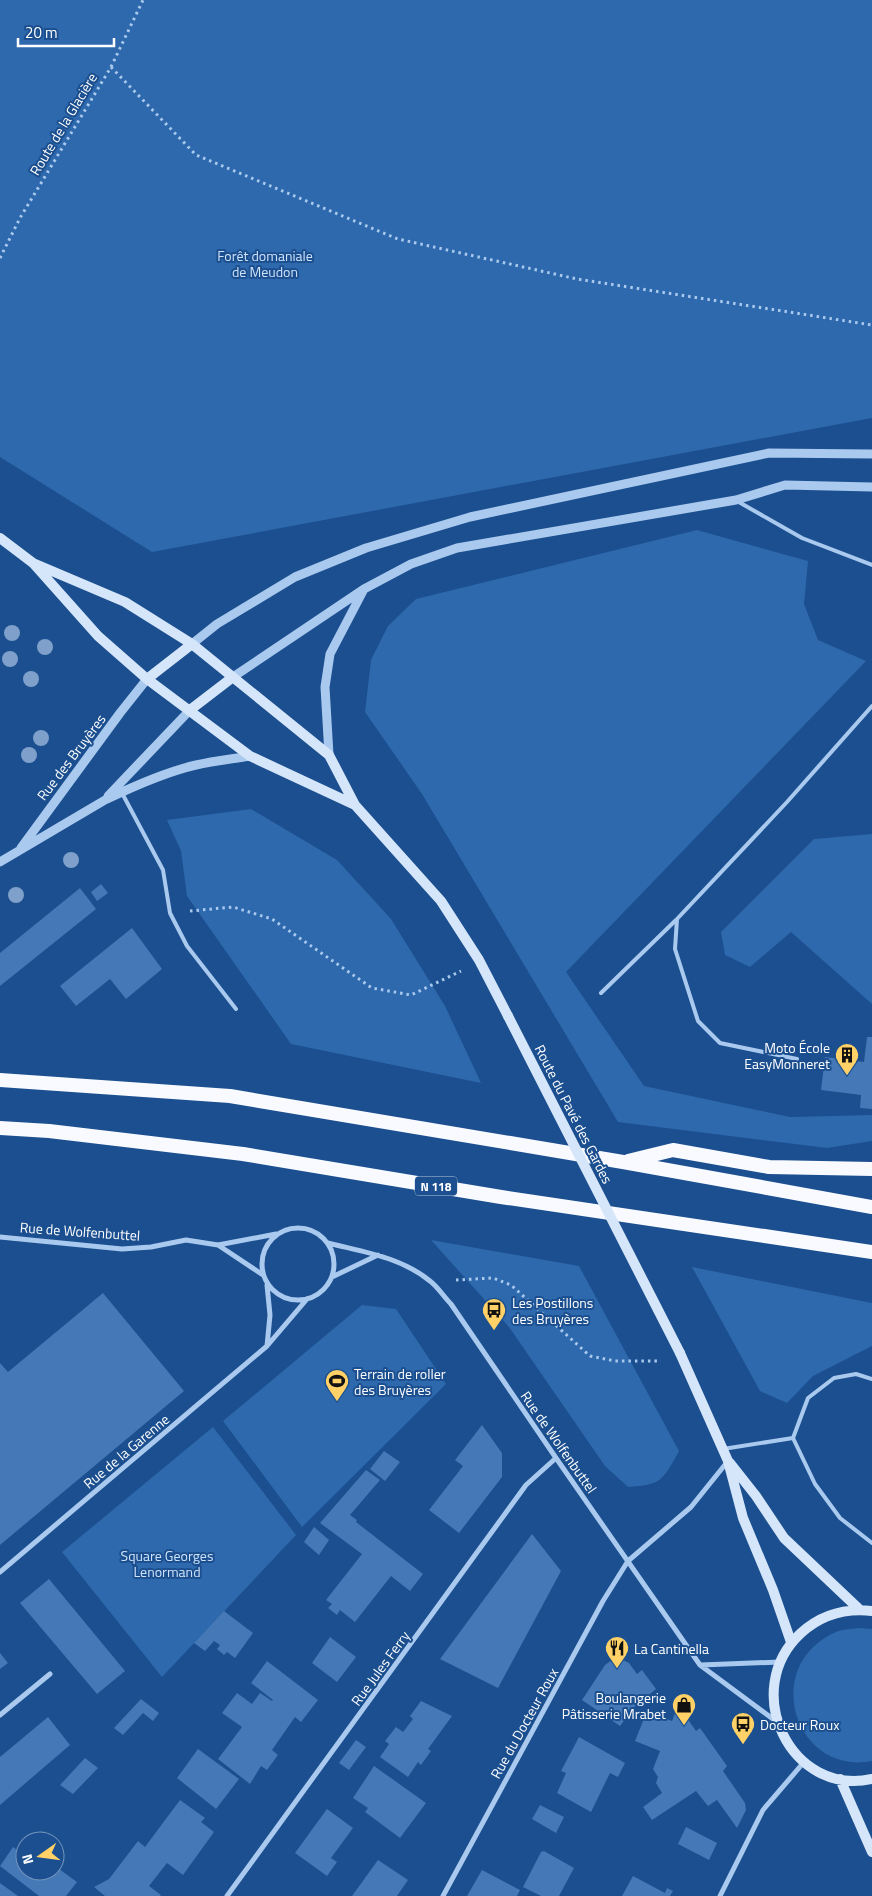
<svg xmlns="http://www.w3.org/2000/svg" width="872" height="1896" font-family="'Titillium Web',sans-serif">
<rect width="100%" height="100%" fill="#1b4f8f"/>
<!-- green -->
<path fill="#2e69ad" d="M0 0H872V418L152 552 0 457Z
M697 530 808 561 804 604 818 640 866 661 566 972 644 1086 790 1117 872 1115V1141L827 1148 618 1122 422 794 365 712 371 660 388 626 416 599Z
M251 809 337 860 391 919 445 1006 481 1083 291 1044 187 896 181 851 167 820Z
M872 834V1004L791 932 750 967 725 955 721 932 814 839Z
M431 1240 579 1266 679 1451C663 1480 662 1485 628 1487L605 1466 509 1327Z
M692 1267 872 1303V1346L813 1376 787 1403 760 1391Z
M362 1305 396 1309 446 1384 302 1527 223 1421Z
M213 1427 296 1535 162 1677 62 1552Z
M859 1628 872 1629V1761C794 1776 760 1665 836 1632 843 1629 851 1629 859 1628Z"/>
<!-- building -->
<path fill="#4478b7" d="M101 884 108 893 97 901 91 892Z
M80 888 96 909 0 986V953Z
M132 928 162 969 126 999 110 979 76 1006 60 986Z
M867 1037H872V1109L860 1108 861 1095 821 1090 825 1057 864 1062Z
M103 1293 184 1391 0 1545V1363L8 1372Z
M482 1425 502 1453V1477L459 1533 429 1510 463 1466 455 1460Z
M384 1451 400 1462 385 1481 370 1469Z
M366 1470 380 1480 350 1515 357 1520 356 1522 423 1574 410 1591 391 1576 355 1622 340 1610 337 1615 328 1608 332 1604 326 1600 362 1554 320 1523Z
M314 1527 329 1540 319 1555 304 1542Z
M532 1534 561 1571 498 1688 440 1659Z
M49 1579 125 1671 97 1694 20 1603Z
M224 1611 253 1633 235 1658 227 1652 224 1655 217 1649 220 1645 214 1641 205 1651 194 1643Z
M330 1637 356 1657 337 1682 312 1663Z
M0 1653 8 1663 0 1669Z
M621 1659 629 1663 637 1674 642 1670 656 1689 635 1706 620 1726 582 1700 605 1665 612 1660Z
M267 1661 318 1700 301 1722 295 1717 272 1750 278 1755 267 1770 261 1766 250 1784 218 1759 242 1727 222 1713 237 1693 252 1704 260 1693 272 1701 273 1700 251 1683Z
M141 1699 159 1713 153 1721 143 1713 123 1735 114 1728Z
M421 1701 452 1716 428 1749 431 1751 421 1765 418 1762 408 1777 380 1757 389 1744 385 1741 396 1727 403 1732 413 1719 410 1716Z
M678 1705 696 1731 700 1728 727 1766 723 1771 745 1803 746 1810 737 1828 717 1800 708 1806 696 1791 652 1820 643 1807 662 1793 656 1783 658 1777 653 1769 660 1751 635 1741 647 1711 672 1721Z
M48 1717 70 1745 0 1805V1757Z
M579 1737 625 1763 618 1777 610 1773 591 1812 557 1793 566 1773 561 1771Z
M356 1740 366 1747 349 1770 339 1763Z
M198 1749 239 1779 216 1809 177 1778Z
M85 1758 98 1768 73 1794 60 1785Z
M374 1766 426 1803 400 1838 365 1812 368 1808 353 1798Z
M180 1800 205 1818 201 1822 214 1832 183 1875 167 1863 149 1886 161 1895 160 1896H105L94 1887 109 1879 138 1841 145 1847Z
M540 1805 564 1817 556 1833 532 1819Z
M327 1809 353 1828 331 1858 337 1862 327 1876 295 1853Z
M686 1827 717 1843 709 1860 678 1844Z
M13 1847 25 1856V1871H55V1866L77 1882 66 1896H39L0 1866Z
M544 1851 574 1868 559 1896H541L523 1887 541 1852Z
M378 1860 408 1880 397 1896H352Z
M482 1870 520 1890 517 1896H467Z
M633 1876 665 1893 667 1888 673 1891 670 1896H622Z
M0 1883 18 1896H0Z"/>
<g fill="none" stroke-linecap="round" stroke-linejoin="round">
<!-- path -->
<path stroke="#a9c9ee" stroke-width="3" stroke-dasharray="2.5 4" stroke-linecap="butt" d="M111 67 196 155 398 239 577 279 872 325
M0 258 20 218 111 67 143 0
M190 911 233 907 272 919 372 988 411 995 461 971
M456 1280 493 1278 511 1285 590 1356 615 1361H661"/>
<!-- service -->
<path stroke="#a9c9ee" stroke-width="4" d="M737 501 802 538 872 565
M122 793 163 870 170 913 187 946 236 1009
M601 993 676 920
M797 1059 720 1043 698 1021 675 949 677 919 787 802 872 706
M793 1438 815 1484 840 1518 872 1543
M793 1438 808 1398 834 1378 856 1374 872 1379
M723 1449 793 1438"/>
<!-- minor -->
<path stroke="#a9c9ee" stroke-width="5" d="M262 1264a36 36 0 1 1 72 0a36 36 0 1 1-72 0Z
M0 1237 122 1249 151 1247 186 1240 218 1245 276 1234
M328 1243C363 1252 401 1257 430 1281 438 1287 444 1297 451 1304L556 1458 700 1665 777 1722
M218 1245 263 1275
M332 1277 378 1255
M267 1346 270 1315 267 1285
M0 1572 267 1346 307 1299
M701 1665 780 1662
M0 1715 50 1674
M227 1896 526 1485 556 1458
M443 1896 603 1601 628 1561 691 1507 728 1461
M720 1896 763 1810 804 1762"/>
<!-- tertiary -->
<path stroke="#a9c9ee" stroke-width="9" d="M192 644 217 624 295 577 366 548 470 517 769 453 872 454
M233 677 364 589 411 564 457 548 736 500 785 485 872 487
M329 755 325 687 330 654 363 591
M108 796 190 710
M21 848 120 713 147 679
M0 862 105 800C134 786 165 772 196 765 214 761 232 759 250 756"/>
<!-- secondary -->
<path stroke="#d6e6fa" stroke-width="10" d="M0 538 33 563 98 636 147 679 250 756 355 805
M33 563 125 602 192 644 329 755 355 805 441 901 479 960 508 1016
M147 679 192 644
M190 710 233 677
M680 1353 728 1461 743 1518 773 1590 791 1642
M730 1463 756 1496 784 1538 860 1610
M872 1611C846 1608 821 1615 801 1633 739 1690 791 1797 872 1779
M840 1779 872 1852"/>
<!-- trunk -->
<path stroke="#f8faff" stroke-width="14" d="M0 1080 230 1096 623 1162 872 1207
M0 1128 49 1131 243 1154 501 1197 872 1252
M628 1161 673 1150 769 1167 872 1169"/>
<!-- secondary-bridge -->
<path stroke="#d6e6fa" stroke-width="10" d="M508 1016 680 1353"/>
</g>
<!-- trees -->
<g fill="#7ea0ca">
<circle cx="12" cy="633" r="8"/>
<circle cx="45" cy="647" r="8"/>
<circle cx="10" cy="659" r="8"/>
<circle cx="31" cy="679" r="8"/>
<circle cx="41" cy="738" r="8"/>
<circle cx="29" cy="755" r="8"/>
<circle cx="71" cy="860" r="8"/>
<circle cx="16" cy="895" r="8"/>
</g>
<!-- icons -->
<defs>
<g id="building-pin" transform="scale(1.25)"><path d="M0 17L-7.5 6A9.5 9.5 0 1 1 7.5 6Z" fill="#ffd166" stroke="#1b4f8f"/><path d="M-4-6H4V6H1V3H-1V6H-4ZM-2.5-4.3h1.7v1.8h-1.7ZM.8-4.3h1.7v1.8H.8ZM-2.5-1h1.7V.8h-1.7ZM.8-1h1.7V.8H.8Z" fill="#111"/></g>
<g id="bus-pin" transform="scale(1.25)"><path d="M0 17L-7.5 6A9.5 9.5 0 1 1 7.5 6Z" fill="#ffd166" stroke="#1b4f8f"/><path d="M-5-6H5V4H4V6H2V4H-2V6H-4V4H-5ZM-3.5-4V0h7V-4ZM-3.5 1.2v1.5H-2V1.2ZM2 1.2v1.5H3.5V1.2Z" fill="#111"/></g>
<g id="stadium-pin" transform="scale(1.25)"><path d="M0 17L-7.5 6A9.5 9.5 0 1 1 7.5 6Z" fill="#ffd166" stroke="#1b4f8f"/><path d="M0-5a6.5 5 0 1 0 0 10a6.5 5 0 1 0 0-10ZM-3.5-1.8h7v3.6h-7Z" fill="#111"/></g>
<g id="restaurant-pin" transform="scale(1.25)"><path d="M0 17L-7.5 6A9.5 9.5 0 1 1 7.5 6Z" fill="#ffd166" stroke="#1b4f8f"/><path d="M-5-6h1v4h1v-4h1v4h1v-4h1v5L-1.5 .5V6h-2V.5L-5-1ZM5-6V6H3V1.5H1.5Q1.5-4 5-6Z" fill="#111"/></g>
<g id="shop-pin" transform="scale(1.25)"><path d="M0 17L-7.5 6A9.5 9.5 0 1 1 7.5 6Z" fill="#ffd166" stroke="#1b4f8f"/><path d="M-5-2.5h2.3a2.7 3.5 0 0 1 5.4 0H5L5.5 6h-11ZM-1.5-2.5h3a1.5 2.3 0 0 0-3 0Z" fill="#111"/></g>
</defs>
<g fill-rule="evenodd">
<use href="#building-pin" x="847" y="1055"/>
<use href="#bus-pin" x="494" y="1310"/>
<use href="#stadium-pin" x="337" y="1381"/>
<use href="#restaurant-pin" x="617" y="1648"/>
<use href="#shop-pin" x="684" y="1705"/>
<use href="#bus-pin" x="743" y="1724"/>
</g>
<g text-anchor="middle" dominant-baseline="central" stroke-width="4" stroke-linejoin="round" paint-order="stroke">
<!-- shield labels -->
<rect fill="#1b4f8f" stroke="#bbcadd" stroke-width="1" x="415" y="1176.5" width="42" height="19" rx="4"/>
<g font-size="12" font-weight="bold" fill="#fff">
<text x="436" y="1186">N 118</text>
</g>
<!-- street labels -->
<g font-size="14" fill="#fff" stroke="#1b4f8f">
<text transform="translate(63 124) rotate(-59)">Route de la Glacière</text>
<text transform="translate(71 757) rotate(-53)">Rue des Bruyères</text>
<text transform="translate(574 1114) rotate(63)">Route du Pavé des Gardes</text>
<text transform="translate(80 1231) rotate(4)">Rue de Wolfenbuttel</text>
<text transform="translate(559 1442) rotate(55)">Rue de Wolfenbuttel</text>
<text transform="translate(126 1451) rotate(-40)">Rue de la Garenne</text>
<text transform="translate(380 1668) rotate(-54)">Rue Jules Ferry</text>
<text transform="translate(524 1723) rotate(-61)">Rue du Docteur Roux</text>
</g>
<!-- park labels -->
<g font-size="14" fill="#cfe3fa" stroke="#1b4f8f">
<text x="265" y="255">Forêt domaniale<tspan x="265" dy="16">de Meudon</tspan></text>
<text x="167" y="1555">Square Georges<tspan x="167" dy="16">Lenormand</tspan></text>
</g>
<!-- poi labels -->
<g font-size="14" fill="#fff" stroke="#1b4f8f" text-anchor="start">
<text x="830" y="1047" text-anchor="end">Moto École<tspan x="830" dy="16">EasyMonneret</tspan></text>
<text x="512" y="1302">Les Postillons<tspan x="512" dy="16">des Bruyères</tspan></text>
<text x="354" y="1373">Terrain de roller<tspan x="354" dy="16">des Bruyères</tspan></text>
<text x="634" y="1648">La Cantinella</text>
<text x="666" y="1697" text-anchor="end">Boulangerie<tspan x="666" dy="16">Pâtisserie Mrabet</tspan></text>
<text x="760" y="1724">Docteur Roux</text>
</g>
</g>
<!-- north arrow -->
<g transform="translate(40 1856) rotate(256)"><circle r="24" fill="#1b4f8f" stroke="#7695bc"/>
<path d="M0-4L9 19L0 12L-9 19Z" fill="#ffd166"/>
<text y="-8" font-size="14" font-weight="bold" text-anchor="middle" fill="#ffffff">N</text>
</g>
<!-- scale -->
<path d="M18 38v8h96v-8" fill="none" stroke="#ffffff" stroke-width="2.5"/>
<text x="25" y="38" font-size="15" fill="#ffffff" stroke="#1b4f8f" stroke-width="4" paint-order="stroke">20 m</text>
</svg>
